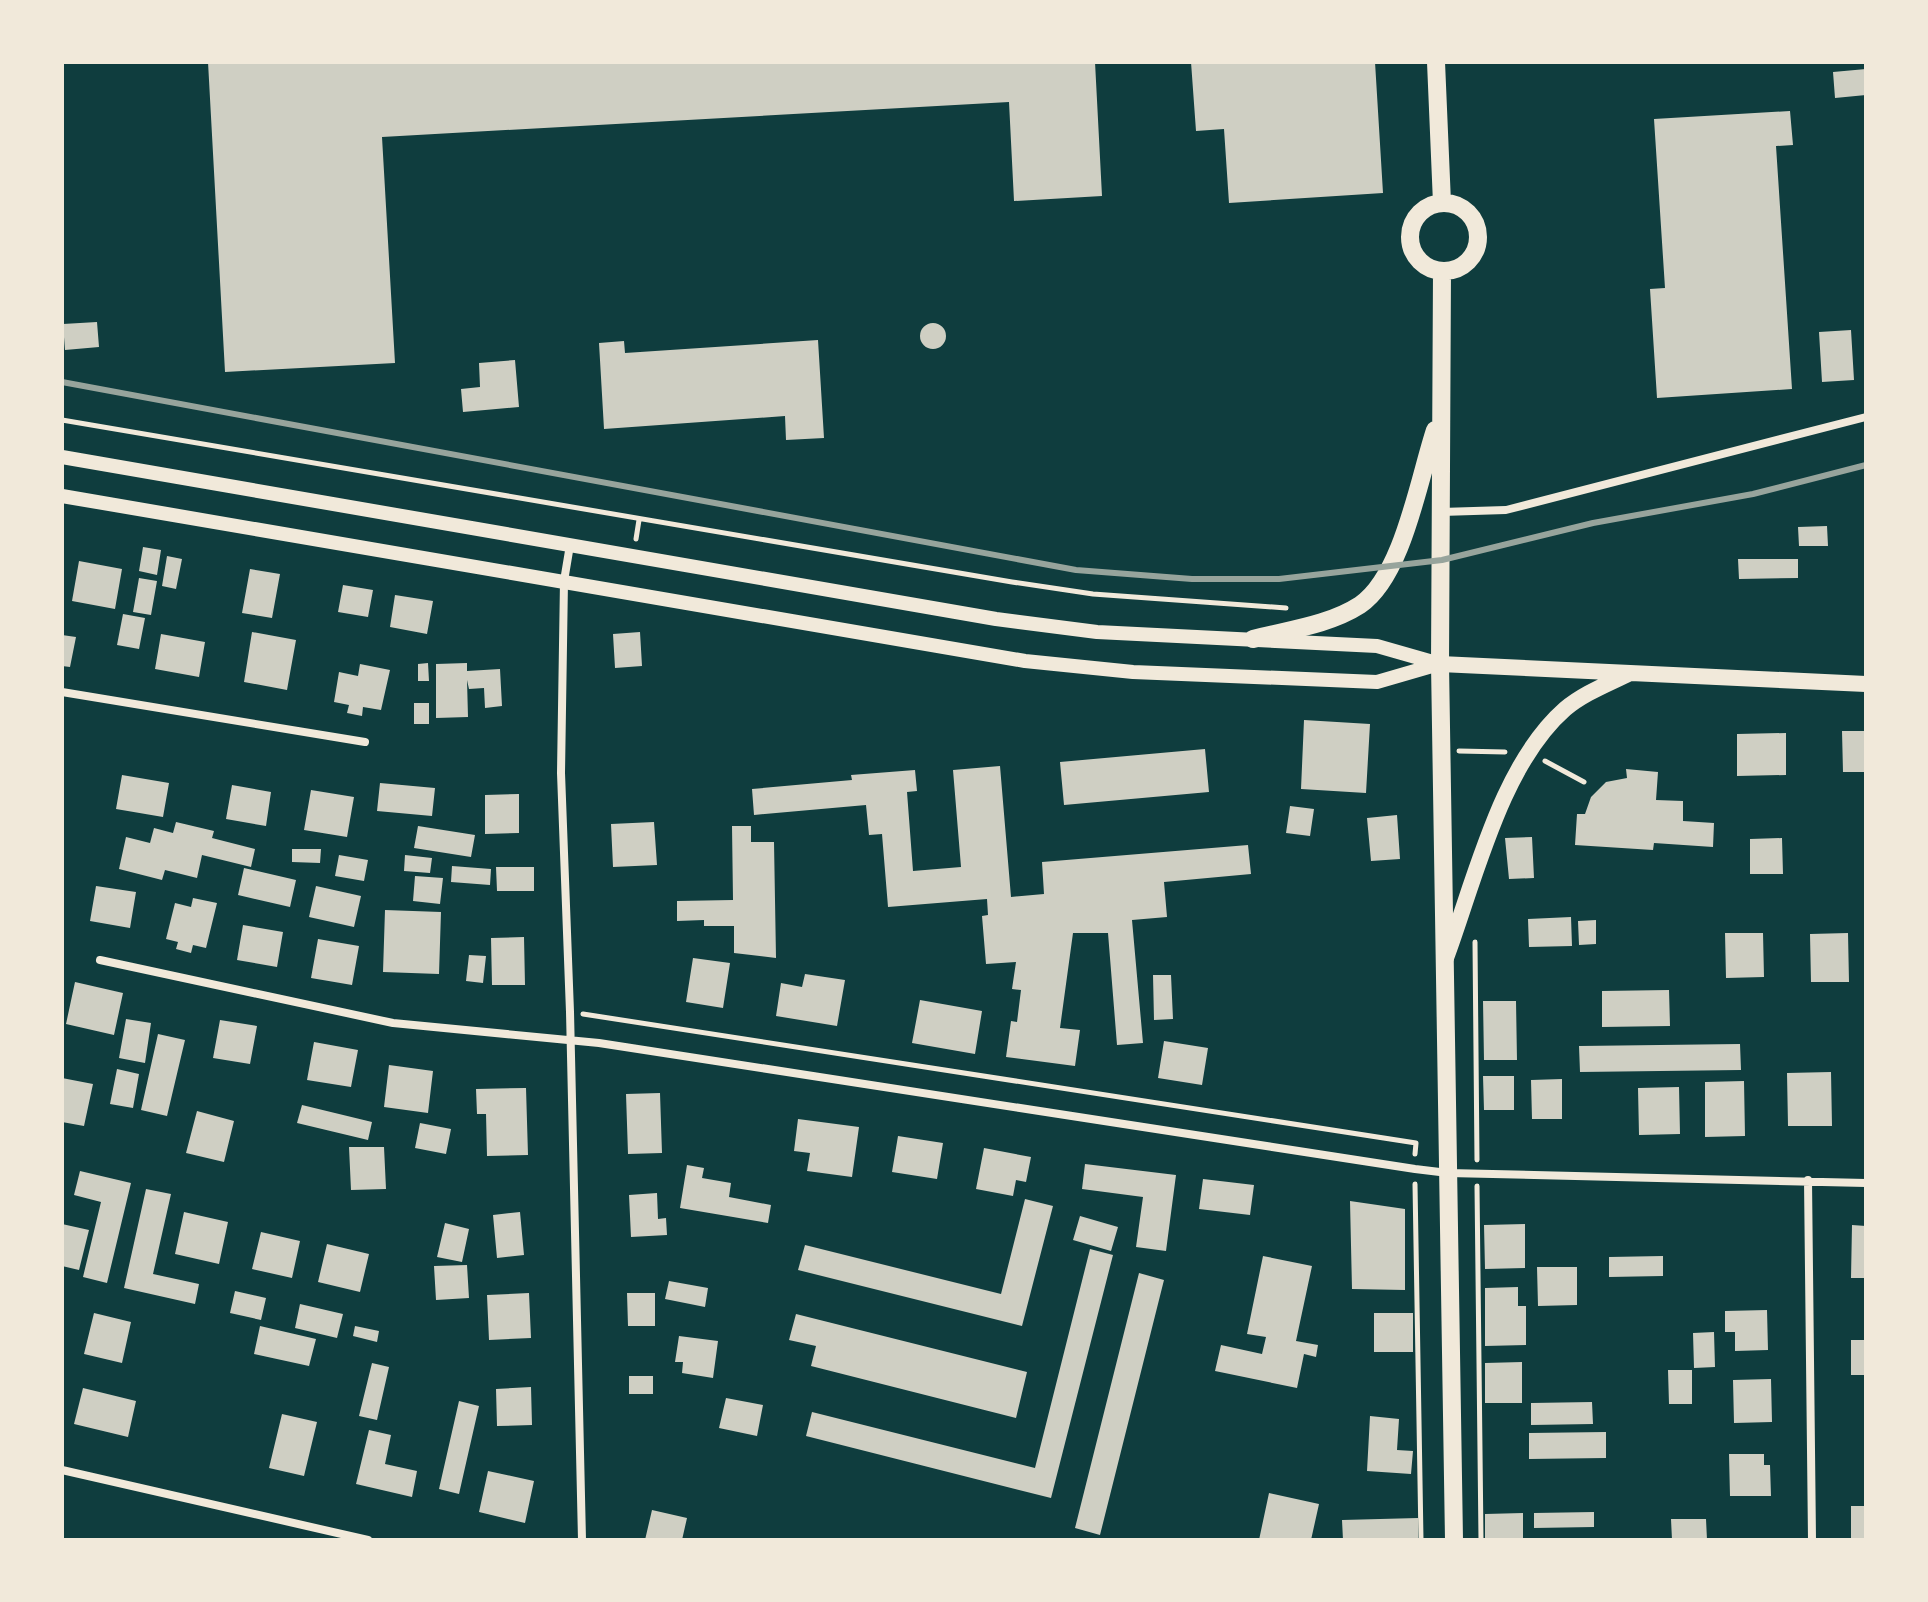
<svg xmlns="http://www.w3.org/2000/svg" width="1928" height="1602" font-family="Montserrat,sans-serif">
<rect width="100%" height="100%" fill="#0f3d3e"/>
<!-- building -->
<path fill="#cfcfc3" d="M208 62H1095L1102 196 1014 201 1009 102 382 137 395 363 225 372Z
M1191 62H1375L1383 193 1229 203 1224 129 1196 131Z
M1866 69V95L1835 98 1833 72Z
M1790 111 1793 145 1776 146 1792 389 1657 398 1650 289 1665 288 1654 119Z
M97 322 99 347 65 350 63 324Z
M920 336a13 13 0 1 1 26 0a13 13 0 1 1-26 0Z
M1851 330 1854 380 1822 382 1819 332Z
M818 340 824 438 786 440 785 416 604 429 599 343 624 341 625 353Z
M515 360 519 407 463 412 461 389 480 387 479 363Z
M1827 526 1828 546H1799L1798 527Z
M143 547 161 550 157 575 139 571Z
M167 556 182 559 176 589 162 586Z
M1738 559H1798V578L1739 579Z
M79 561 122 569 115 609 72 601Z
M250 569 280 574 272 618 242 613Z
M139 578 157 581 151 615 133 612Z
M343 585 373 590 368 617 338 612Z
M395 595 433 601 427 634 390 627Z
M123 614 145 618 139 649 117 645Z
M252 632 296 640 287 690 244 682Z
M640 632 642 666 615 668 613 634Z
M161 634 205 642 199 677 155 669Z
M62 635 76 637 70 667 62 666Z
M428 663 429 681H418V664Z
M467 663V671L500 669 502 706 485 708 484 688 469 689 467 680 468 717 436 718V664Z
M360 664 390 670 381 710 363 707 362 716 347 713 349 705 334 702 339 672 358 676Z
M414 703H429V724H414Z
M1304 720 1370 724 1366 793 1301 789Z
M1842 731H1866V772H1843Z
M1786 733V775L1737 776V734Z
M1205 749 1209 792 1064 805 1060 762Z
M1000 766 1011 897 1044 894 1042 862 1248 845 1251 874 1164 882 1167 917 1132 920 1143 1043 1117 1045 1108 933H1073L1060 1028 1080 1030 1075 1066 1006 1057 1011 1021 1017 1022 1021 990 1012 989 1016 962 986 964 982 916 988 915 987 899 888 907 882 834 869 835 866 805 754 815 752 789 852 780 851 775 915 770 917 791 907 792 913 871 961 867 953 770Z
M1626 769 1658 772 1656 800 1683 801V821L1714 823 1713 847 1654 843 1653 850 1575 845 1577 814H1585L1591 797 1606 782 1627 778Z
M122 775 169 783 163 817 116 809Z
M380 783 435 788 432 816 377 811Z
M232 785 271 792 266 826 226 819Z
M311 790 354 797 347 837 304 830Z
M519 794V833L485 834V795Z
M1290 806 1314 809 1310 836 1286 833Z
M1397 815 1400 859 1371 861 1367 818Z
M176 822 214 831 212 838 255 849 251 867 202 855 197 878 165 870 162 880 119 869 126 837 150 843 154 828 173 833Z
M654 822 657 865 613 867 611 824Z
M418 826 475 835 471 857 414 848Z
M732 826H751V842H774L776 958 734 953V926H704V920L677 921V901L733 900Z
M1532 837 1534 878 1509 879 1505 838Z
M1782 838 1783 874H1750V839Z
M292 849H321L320 863 292 862Z
M339 855 368 860 364 881 335 876Z
M405 855 432 858 430 873 404 871Z
M452 866 491 869 490 885 451 882Z
M496 867H534V891H497Z
M244 868 296 880 290 907 238 895Z
M415 876 443 878 440 904 413 901Z
M96 886 136 892 130 928 90 921Z
M316 886 361 896 354 927 309 917Z
M193 898 217 903 206 948 193 945 191 953 176 949 178 942 166 939 175 903 191 907Z
M385 910 441 912 439 974 383 972Z
M1571 917 1572 946 1529 947 1528 919Z
M1596 920V944L1579 945 1578 921Z
M243 925 283 932 277 967 237 960Z
M1725 933H1763L1764 977 1726 978Z
M1848 933 1849 982H1811L1810 934Z
M524 937 525 985H492L491 938Z
M318 939 359 946 352 985 311 978Z
M469 955 486 956 483 983 466 981Z
M693 958 730 963 723 1008 686 1002Z
M805 974 845 980 837 1026 776 1016 781 983 802 987Z
M1153 975H1171L1173 1019 1154 1020Z
M75 982 123 993 114 1035 66 1024Z
M1669 990 1670 1026 1602 1027V991Z
M920 1000 982 1011 975 1054 912 1043Z
M1483 1001H1516L1517 1060H1484Z
M126 1019 151 1023 145 1063 119 1058Z
M220 1020 257 1026 250 1064 213 1058Z
M158 1034 185 1040 167 1116 141 1110Z
M1164 1041 1208 1048 1202 1085 1158 1078Z
M314 1042 358 1050 351 1087 307 1080Z
M1740 1044 1741 1070 1580 1072 1579 1046Z
M389 1065 433 1071 428 1113 384 1107Z
M117 1069 139 1074 133 1108 110 1104Z
M1831 1072 1832 1126H1788L1787 1073Z
M1483 1076H1514V1110H1484Z
M62 1078 93 1084 84 1126 62 1122Z
M1562 1079V1119H1532L1531 1080Z
M1744 1081 1745 1136 1705 1137V1082Z
M1679 1087 1680 1134 1639 1135 1638 1088Z
M526 1088 528 1155 487 1156 486 1114H477L476 1089Z
M660 1093 662 1153 628 1154 626 1094Z
M302 1105 372 1122 368 1140 297 1123Z
M197 1111 234 1121 224 1162 186 1153Z
M798 1119 859 1127 852 1177 807 1171 810 1153 794 1151Z
M420 1123 451 1129 446 1154 415 1148Z
M898 1136 943 1143 937 1179 892 1172Z
M349 1147H384L386 1189 351 1190Z
M984 1148 1031 1157 1026 1182 1016 1180 1013 1196 976 1189Z
M1085 1164 1176 1175 1166 1251 1136 1247 1143 1197 1082 1189Z
M687 1165 704 1168 702 1178 731 1183 729 1197 771 1205 768 1223 680 1208Z
M80 1171 131 1183 107 1283 83 1277 101 1202 74 1195Z
M1203 1179 1254 1185 1250 1215 1199 1209Z
M146 1189 171 1194 153 1274 199 1284 195 1304 124 1288Z
M657 1193 658 1219 666 1218 667 1235 631 1237 629 1195Z
M1025 1199 1053 1206 1022 1326 798 1270 805 1245 1001 1294Z
M1350 1201 1405 1209V1290L1352 1289Z
M184 1212 228 1222 219 1264 175 1254Z
M520 1212 524 1255 497 1258 493 1215Z
M1080 1216 1118 1227 1111 1251 1073 1240Z
M445 1223 469 1229 462 1262 437 1257Z
M62 1224 89 1230 79 1270 62 1266Z
M1525 1224V1268L1485 1269 1484 1225Z
M1852 1225 1866 1226V1278H1851Z
M261 1232 300 1241 292 1278 252 1269Z
M327 1244 369 1254 360 1292 318 1282Z
M1090 1249 1113 1255 1051 1498 806 1436 812 1412 1035 1468Z
M1263 1256 1312 1266 1296 1341 1318 1345 1316 1357 1304 1354 1297 1388 1215 1371 1221 1345 1262 1354 1266 1337 1247 1334Z
M1663 1256V1276L1609 1277V1257Z
M467 1265 469 1298 436 1300 434 1266Z
M1537 1267H1577V1305L1538 1306Z
M1139 1273 1164 1280 1100 1535 1075 1528Z
M669 1281 708 1288 705 1307 665 1299Z
M1518 1287V1306H1526V1345L1485 1346V1288Z
M235 1291 266 1298 261 1320 230 1313Z
M529 1293 531 1338 489 1340 487 1295Z
M627 1293H655V1326H628Z
M300 1304 343 1314 337 1338 295 1328Z
M1767 1310 1768 1350 1735 1351V1332H1725V1311Z
M94 1313 131 1322 122 1363 84 1354Z
M1374 1313H1413V1352H1374Z
M796 1314 1027 1372 1016 1418 811 1366 816 1346 789 1340Z
M260 1326 316 1339 309 1366 254 1354Z
M355 1326 379 1331 377 1342 353 1336Z
M1714 1332 1715 1367 1694 1368 1693 1333Z
M679 1336 718 1341 713 1378 682 1373 683 1362H675Z
M1851 1340H1866V1375H1851Z
M1522 1362V1403H1485V1363Z
M372 1363 389 1367 377 1420 359 1416Z
M1668 1370H1692V1404H1669Z
M629 1376H653V1394H629Z
M1771 1379 1772 1422 1734 1423 1733 1380Z
M531 1387 532 1425 497 1426 496 1389Z
M83 1388 136 1401 128 1437 74 1424Z
M726 1398 763 1405 757 1436 719 1428Z
M459 1401 479 1406 459 1494 439 1489Z
M1592 1402 1593 1424 1531 1425V1403Z
M282 1414 317 1422 304 1476 269 1468Z
M1370 1416 1399 1419 1397 1450 1413 1451 1411 1474 1367 1471Z
M369 1430 391 1435 385 1464 417 1471 412 1497 356 1484Z
M1606 1432V1458L1529 1459V1433Z
M1729 1454H1764V1465H1770L1771 1496H1730Z
M488 1471 534 1481 525 1523 479 1512Z
M1269 1493 1319 1504 1311 1540H1259Z
M1851 1506H1866V1540H1851Z
M652 1510 687 1518 682 1540H645Z
M1594 1512V1527L1534 1528V1513Z
M1523 1513V1540H1485V1514Z
M1418 1518V1540H1343L1342 1520Z
M1671 1519H1706L1707 1540H1672Z"/>
<g fill="none" stroke-linecap="round" stroke-linejoin="round">
<!-- path -->
<path stroke="#f1e9da" stroke-width="5" d="M62 420 1012 582 1093 594 1286 608
M636 539 639 520
M1459 751 1505 752
M1545 761 1584 782
M1475 942 1477 1160
M583 1014 1416 1143 1415 1154
M1415 1184 1421 1540
M1477 1186 1481 1540"/>
<!-- minor -->
<path stroke="#f1e9da" stroke-width="8" d="M1441 512 1506 510 1866 417
M570 545 564 581 561 773 570 1012 582 1540
M62 692 365 742
M100 960 393 1023 599 1043 1415 1169 1448 1173 1866 1183
M1808 1180 1812 1540
M62 1470 368 1540"/>
<!-- secondary -->
<path stroke="#f1e9da" stroke-width="14" d="M62 457 996 619 1097 632 1377 646 1440 664
M62 496 1025 661 1133 672 1377 682 1439 664"/>
<!-- primary -->
<path stroke="#f1e9da" stroke-width="16" d="M1440 664 1866 684
M1446 958C1475 880 1501 765 1565 709 1584 693 1608 684 1630 673"/>
<!-- trunk -->
<path stroke="#f1e9da" stroke-width="18" d="M1436 62 1442 203
M1410 237a34 34 0 1 1 68 0a34 34 0 1 1-68 0Z
M1442 271 1440 664 1454 1540
M1253 639C1288 630 1329 625 1360 605 1403 576 1419 478 1435 430"/>
<!-- rail -->
<path stroke="#97a49c" stroke-width="6" d="M62 382 1076 570 1192 579H1279L1442 560 1593 523 1753 494 1866 465"/>
</g>
<!-- border -->
<rect width="1928" height="1602" fill="none" stroke="#f1e9da" stroke-width="128"/>
</svg>
